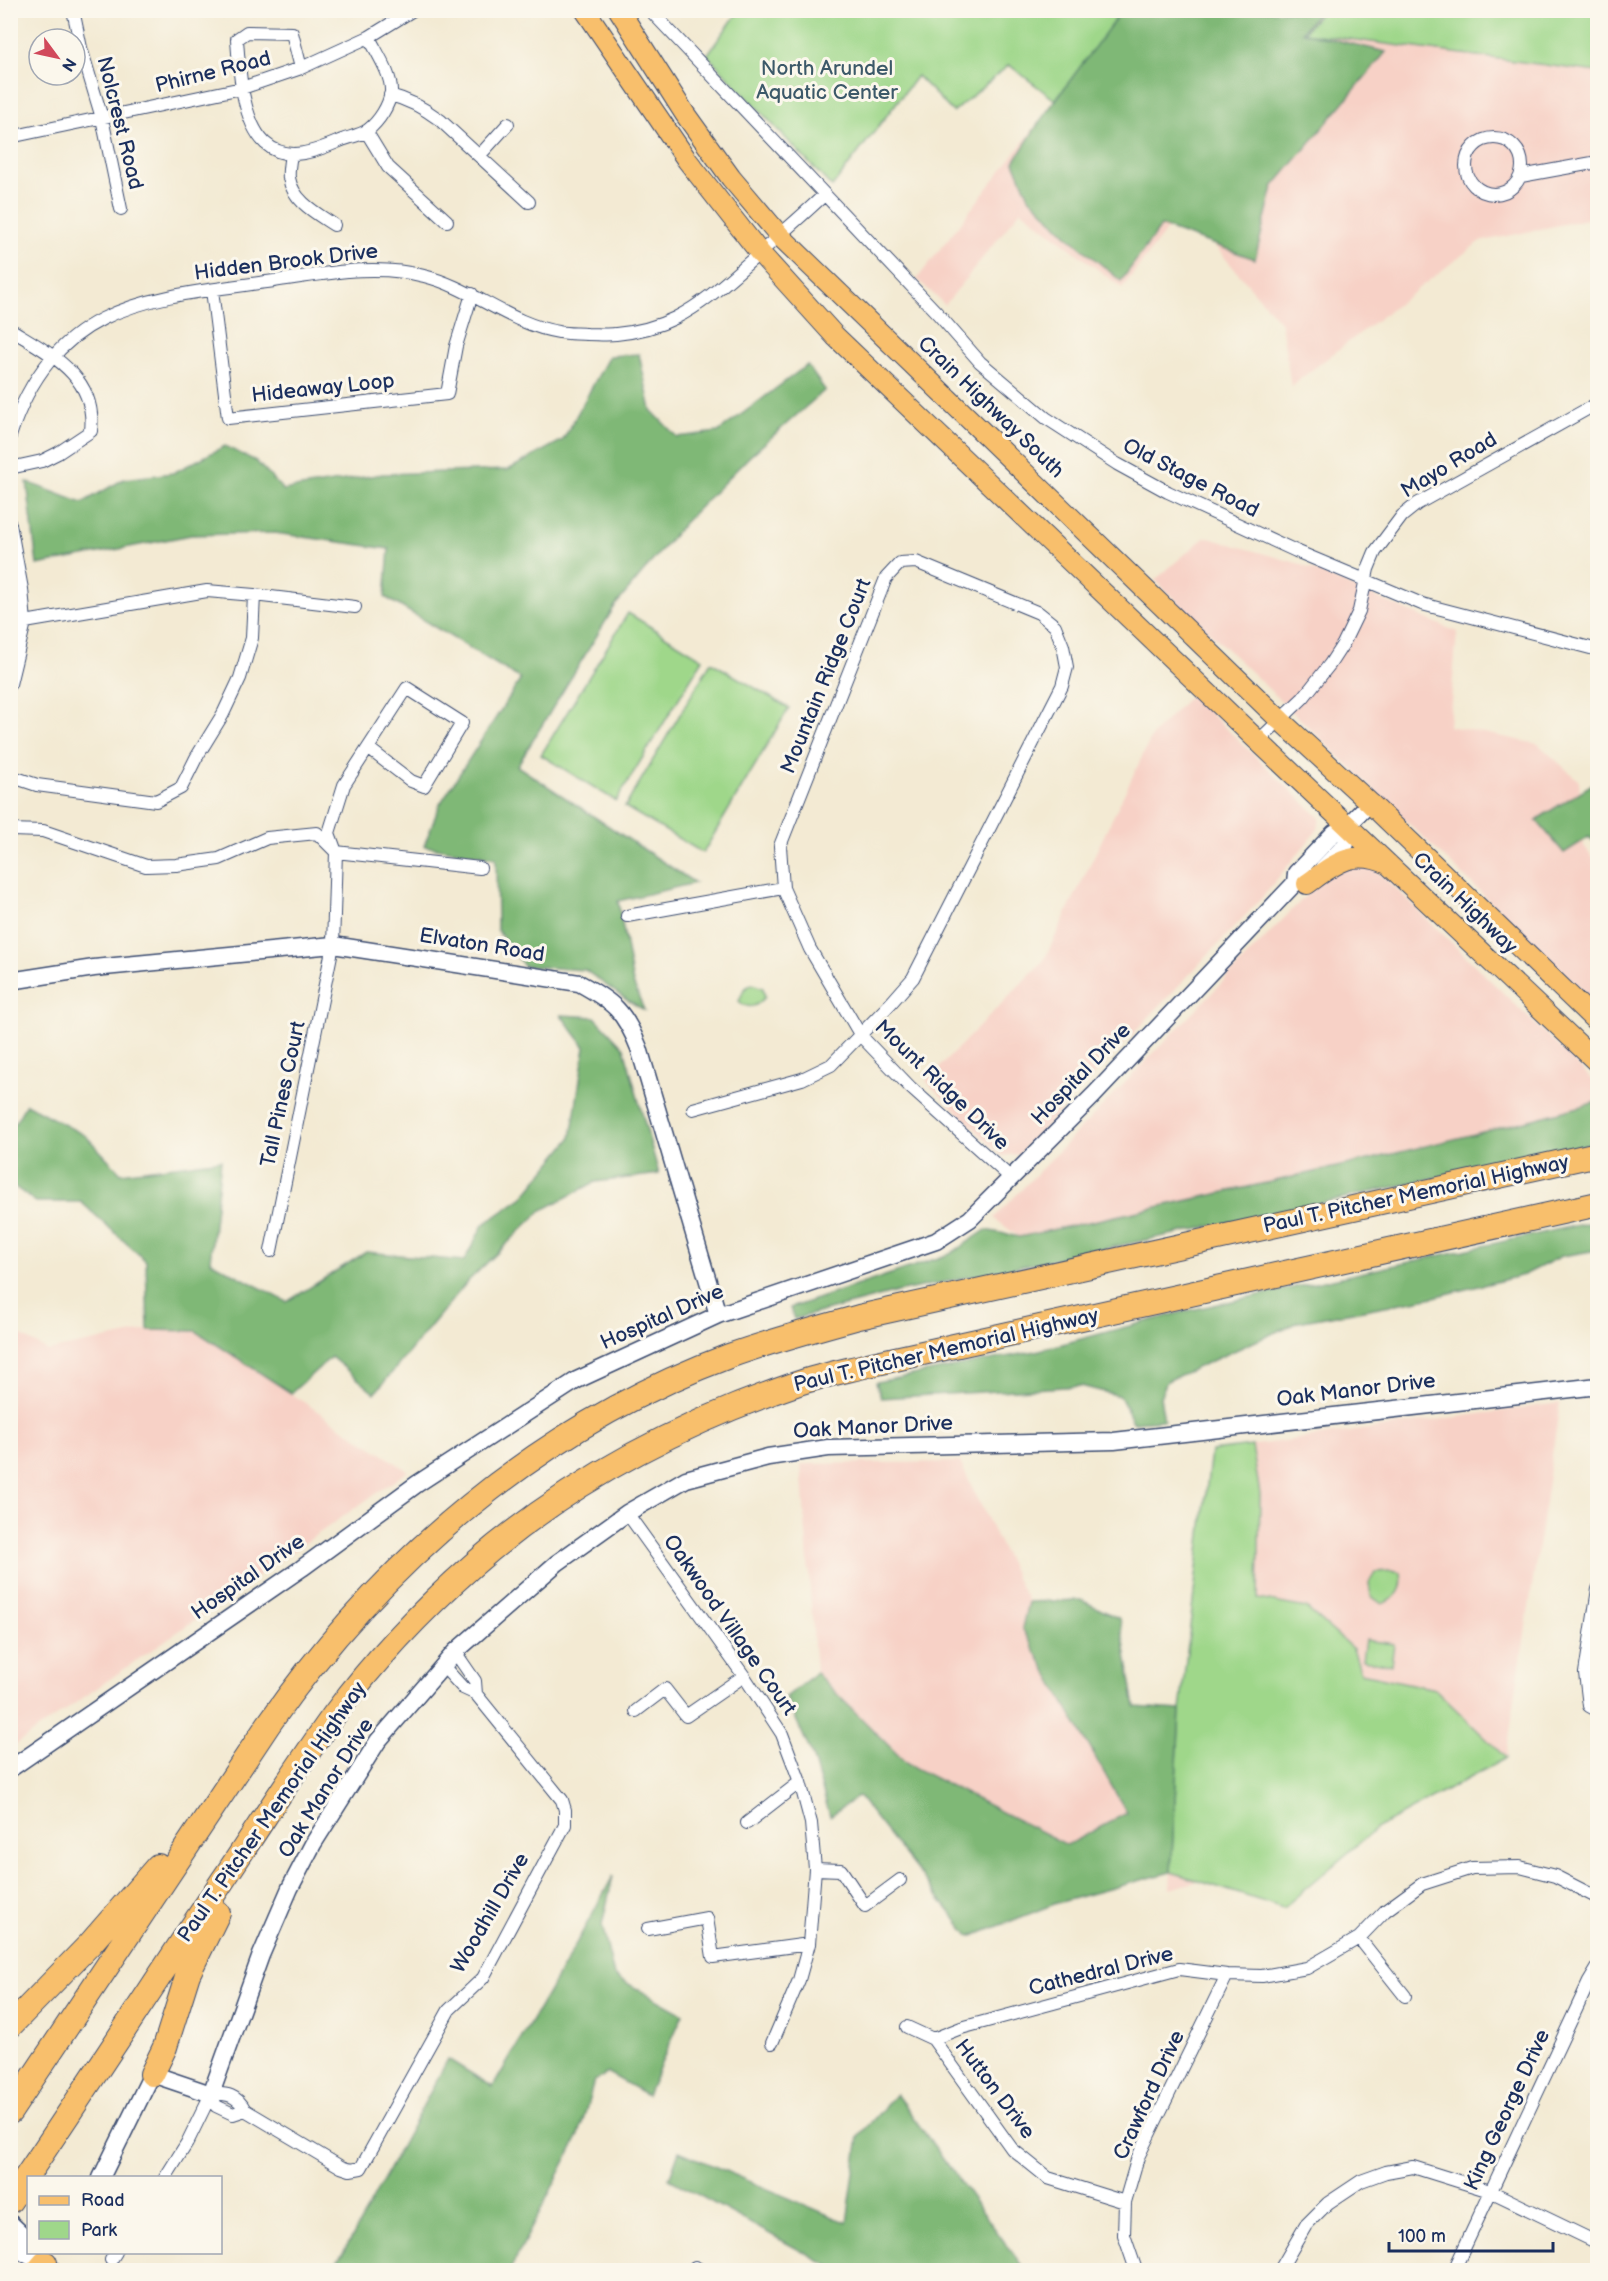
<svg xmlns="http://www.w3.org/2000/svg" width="1608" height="2281" font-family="'Balsamiq Sans',sans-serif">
<rect width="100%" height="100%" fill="#fbf7ec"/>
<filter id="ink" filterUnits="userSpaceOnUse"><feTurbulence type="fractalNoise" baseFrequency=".0167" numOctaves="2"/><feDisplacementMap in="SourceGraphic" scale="12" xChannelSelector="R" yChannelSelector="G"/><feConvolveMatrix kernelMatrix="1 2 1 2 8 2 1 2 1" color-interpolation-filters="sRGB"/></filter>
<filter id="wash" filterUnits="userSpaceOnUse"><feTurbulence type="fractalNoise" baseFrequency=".008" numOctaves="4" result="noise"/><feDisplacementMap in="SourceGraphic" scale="24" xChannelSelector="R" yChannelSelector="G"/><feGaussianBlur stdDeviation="1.35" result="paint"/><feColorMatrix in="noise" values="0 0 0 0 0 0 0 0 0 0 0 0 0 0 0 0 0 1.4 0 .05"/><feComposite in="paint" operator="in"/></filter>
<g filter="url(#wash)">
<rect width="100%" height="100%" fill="#f3ead3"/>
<!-- built -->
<path fill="#f7d1c6" d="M1125 11H1322L1304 33 1597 72V217L1479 242 1291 386 1281 323 1183 209 1122 288 1021 210 945 305 917 279Z
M1205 537 1297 563 1457 632 1449 726 1538 744 1579 781 1584 846 1597 862V1004L1155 580Z
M1191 695 1320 818 1318 829 1260 900 1019 1154 1002 1156 926 1081 1044 960 1153 734Z
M1345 867H1372L1395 888 1597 1084V1102L1520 1123 1255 1186 1019 1237 994 1218 1324 877Z
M10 1329 48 1351 148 1330 196 1331 408 1471 11 1748Z
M1560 1403 1506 1758 1377 1828 1283 1908 1202 1880 1170 1889 1180 1710 1211 1451Z
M960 1462 1028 1602 1022 1628 1127 1813 1067 1845 907 1764 816 1673 801 1464Z"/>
<!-- green -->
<path fill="#9fd78a" stroke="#5d8374" stroke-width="1.5" d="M739 11H1125L1055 100 1009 65 953 112 917 76 832 187 707 55Z
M1322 11H1597V72L1303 33Z
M628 613 703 659 616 801 541 755Z
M711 662 789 708 703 853 625 807Z
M752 984 763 988 765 997C757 1006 749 1011 739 1001L744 989Z
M1252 1446 1260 1494 1258 1599 1306 1608 1353 1649 1361 1673 1435 1689 1506 1758 1377 1828 1283 1908 1171 1872 1180 1710 1211 1451Z
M1391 1571 1401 1573C1404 1590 1397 1598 1382 1604L1371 1596 1369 1583 1375 1572Z
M1365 1640 1394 1644 1391 1665 1362 1660Z"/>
<!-- forest -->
<path fill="#7fb876" stroke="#4d746a" stroke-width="1.5" d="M1122 10 1319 11 1302 32 1386 52 1273 187 1255 259 1161 226 1121 281 1071 239 1029 197 1014 162 1038 124Z
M639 354 651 410 677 437 718 432 807 365 825 390 749 457 684 523 615 606 517 766 695 883 618 901 633 983 644 1010 624 998 585 970 524 966 497 930 496 858 424 846 440 804 521 679 385 597 389 549 275 533 191 535 37 565 27 482 82 503 124 479 173 473 225 446 256 461 283 490 383 474 508 470 563 440 609 356Z
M1597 781V844L1589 837 1564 853 1536 820Z
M561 1015 595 1017 624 1048 659 1174 595 1182 542 1210 468 1281 375 1393 331 1357 291 1393 196 1331 148 1330 146 1261 81 1202H36L11 1184V1130L26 1104 86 1136 121 1173 221 1160 210 1261 287 1302 366 1252 464 1261 483 1225 523 1197 571 1138 585 1047Z
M1597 1102V1142L1294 1209 897 1292 794 1319 790 1308 950 1254 986 1230 1019 1237C1213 1195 1407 1154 1597 1102Z
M1597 1221V1250L1562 1256 1524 1275 1434 1297 1298 1322 1167 1381 1160 1397 1164 1420 1133 1422 1120 1396 1081 1386 881 1398 876 1382 1036 1351 1182 1312Z
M1081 1600 1120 1619 1135 1707 1180 1710 1171 1872 1057 1903 970 1937 858 1796 830 1816 812 1755 786 1697 816 1673 907 1764 1067 1845 1127 1813 1022 1628 1028 1602Z
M613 1876 602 1925 614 1976 683 2014 647 2095 608 2073 594 2081 579 2135 510 2270H332L353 2236 448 2059 493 2087 566 1962Z
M896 2094 1025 2270H836L669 2179 679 2151 847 2223 859 2136Z"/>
</g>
<g filter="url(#ink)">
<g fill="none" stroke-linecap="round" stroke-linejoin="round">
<!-- minor casing -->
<g stroke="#3b4b70" stroke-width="14">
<path id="minor" d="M73 10 81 48 102 118 121 209
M650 10 938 314 980 362 1046 418 1117 464 1168 492 1296 551 1422 604 1598 650
M301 68 292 33 247 32 237 39C239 69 242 121 265 143 288 164 318 150 342 140 350 137 361 135 368 130 379 121 389 106 391 92 392 74 376 52 369 37
M390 95C410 100 424 108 440 120L529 202
M366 131 388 167 447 221
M10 137 242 88 301 68 369 37 413 10
M1466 166a28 28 0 1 1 56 0a28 28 0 1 1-56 0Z
M291 154C290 161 288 171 289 178 293 201 316 213 334 225
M479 156 508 124
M1521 176 1598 162
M212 290 228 418 447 394 456 346 472 294
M10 329C50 354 97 376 91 431L58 453 42 461 10 468
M10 436C55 300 152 298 274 281 324 274 375 263 424 276 471 287 511 325 559 332 568 334 578 333 587 334 597 334 607 335 616 334 636 332 657 327 675 318 704 304 730 279 754 258 777 237 801 217 824 195
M10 524 22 589 25 622 10 684
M25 622 207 591 254 595
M1258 741 1303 698 1330 664 1343 644 1359 611 1368 569 1375 552 1402 516 1417 504 1598 403
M10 776 37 785 156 801 181 788 196 758 223 714 240 678 252 638 254 595 355 607
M10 830 43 831 146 866 176 865 219 859 267 838 317 833 336 852 480 868
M783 888 810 949 861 1036 911 1088 1011 1178
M627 916 783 888 780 846 886 578 900 563 916 562 1039 613 1055 626 1063 646 1067 667 1062 686 913 978 891 1003 831 1065 802 1079 693 1109
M271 1251 333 945 336 852 329 833 344 785 407 688 462 723 424 786 411 781 368 748
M627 1513 744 1676 782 1734 800 1782 811 1823 815 1869 809 1944 799 1980 772 2043
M1598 1589 1585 1673 1589 1706 1598 1711
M455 1652 475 1681 476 1694
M636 1711 665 1689 686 1716 744 1676
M747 1823 800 1782
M815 1869 841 1870 865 1906 900 1880
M648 1929 707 1918 713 1957 809 1944
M1359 1938 1405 1996
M907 2027 933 2039 961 2028 1179 1969 1227 1975 1262 1976 1307 1968 1359 1938 1385 1911 1422 1884 1472 1868 1520 1867 1555 1876 1598 1898
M933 2039 1012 2149 1048 2178 1125 2202
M211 2094C227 2093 237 2095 245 2110L341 2167 350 2170 361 2168 449 2010 483 1978 565 1825V1810L562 1800 476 1694 463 1688 443 1666
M211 2094 216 2106 233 2114 245 2110
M165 2178 187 2143 211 2094
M111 2260 116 2252
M693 2270 695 2267 701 2270
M1136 2270 1124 2235 1125 2202 1138 2157 1227 1975
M1280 2270 1306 2225 1328 2203 1361 2181 1386 2172 1413 2167 1490 2191 1598 2243
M1454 2270 1589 1982 1598 1967"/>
</g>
<!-- tertiary casing -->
<g stroke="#3b4b70" stroke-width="19">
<path id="tertiary" d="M1323 868 1346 844 1348 825
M10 981 94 968 333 945 579 983C614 1002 625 1012 639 1048L718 1315
M10 1769 302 1568 417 1484 577 1380 718 1315 936 1241 970 1219 1094 1095 1295 883 1296 873 1334 833 1348 825 1370 803
M101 2178 152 2074 211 2094 261 1955 290 1888 313 1844 378 1741 455 1652 557 1563 627 1513 686 1479 768 1457 828 1448 1114 1441 1598 1386
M10 2223 28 2240
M10 2245 51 2268"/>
</g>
<!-- primary casing -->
<g stroke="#3b4b70" stroke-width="22">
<path id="primary" d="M585 10 687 160 760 253 835 336 1258 741 1598 1063
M619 10 685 114 731 178 780 236 1281 721 1370 803 1598 1023
M1307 884C1335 864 1352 848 1388 864"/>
</g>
<!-- motorway casing -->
<g stroke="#3b4b70" stroke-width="26">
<path id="motorway" d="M10 2026 90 1944 158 1866
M152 2074 165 2047 188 1974 218 1913
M10 2112 268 1725C382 1561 540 1426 729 1356 771 1341 815 1329 859 1317L1598 1154
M10 2201C82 2095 152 1987 223 1880 260 1825 295 1769 334 1715 374 1661 422 1610 473 1565 567 1483 679 1424 796 1384 819 1376 844 1371 868 1365L1598 1204
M39 2270 45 2263"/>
</g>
<!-- minor -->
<use href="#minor" stroke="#fff" stroke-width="12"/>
<!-- tertiary -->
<use href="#tertiary" stroke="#fff" stroke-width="16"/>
<!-- primary -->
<use href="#primary" stroke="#f8bf6c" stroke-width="20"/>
<!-- motorway -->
<use href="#motorway" stroke="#f8bf6c" stroke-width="24"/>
</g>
</g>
<g text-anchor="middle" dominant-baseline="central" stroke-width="6" stroke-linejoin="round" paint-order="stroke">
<!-- park labels -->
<g font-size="21" fill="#3c5969" stroke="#fbf7ec">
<text x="827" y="68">North Arundel<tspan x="827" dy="24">Aquatic Center</tspan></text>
</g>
<!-- street labels -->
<g font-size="21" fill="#1b2f5e" stroke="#fbf7ec">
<text transform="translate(213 72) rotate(-14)">Phirne Road</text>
<text transform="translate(120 123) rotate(76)">Nolcrest Road</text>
<text transform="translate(286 262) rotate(-7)">Hidden Brook Drive</text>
<text transform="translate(323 388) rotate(-6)">Hideaway Loop</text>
<text transform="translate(991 407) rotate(44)">Crain Highway South</text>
<text transform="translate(1449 465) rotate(-31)">Mayo Road</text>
<text transform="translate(1191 478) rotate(27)">Old Stage Road</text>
<text transform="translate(826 676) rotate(-68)">Mountain Ridge Court</text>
<text transform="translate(1465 903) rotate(44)">Crain Highway</text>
<text transform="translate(482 945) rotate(9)">Elvaton Road</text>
<text transform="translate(1081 1074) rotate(-46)">Hospital Drive</text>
<text transform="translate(942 1085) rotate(44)">Mount Ridge Drive</text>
<text transform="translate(283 1094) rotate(-78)">Tall Pines Court</text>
<text transform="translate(1416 1194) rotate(-12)">Paul T. Pitcher Memorial Highway</text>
<text transform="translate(662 1317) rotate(-24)">Hospital Drive</text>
<text transform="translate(946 1350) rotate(-13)">Paul T. Pitcher Memorial Highway</text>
<text transform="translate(1356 1390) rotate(-7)">Oak Manor Drive</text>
<text transform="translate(873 1427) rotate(-3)">Oak Manor Drive</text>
<text transform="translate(248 1577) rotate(-35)">Hospital Drive</text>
<text transform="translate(730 1625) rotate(55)">Oakwood Village Court</text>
<text transform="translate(326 1788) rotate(-58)">Oak Manor Drive</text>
<text transform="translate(272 1812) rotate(-55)">Paul T. Pitcher Memorial Highway</text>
<text transform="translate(490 1913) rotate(-60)">Woodhill Drive</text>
<text transform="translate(1101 1971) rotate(-14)">Cathedral Drive</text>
<text transform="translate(995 2089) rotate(53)">Hutton Drive</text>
<text transform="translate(1149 2095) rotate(-65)">Crawford Drive</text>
<text transform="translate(1507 2110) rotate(-65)">King George Drive</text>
</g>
</g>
<!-- margin -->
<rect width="1608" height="2281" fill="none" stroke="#fbf7ec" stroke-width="36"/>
<!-- legend -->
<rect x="27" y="2176" width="195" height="78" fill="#fbf7ec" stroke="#a1a7b3" stroke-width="1.5"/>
<rect x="39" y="2196" width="30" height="9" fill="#f8bf6c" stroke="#a1a7b3" stroke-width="1.5"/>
<text x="81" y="2206" font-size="18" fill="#1b2f5e">Road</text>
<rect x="39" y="2221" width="30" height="18" fill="#9fd78a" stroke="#a1a7b3" stroke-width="1.5"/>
<text x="81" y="2236" font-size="18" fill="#1b2f5e">Park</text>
<!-- north arrow -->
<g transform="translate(57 57) rotate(123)"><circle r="28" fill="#fbf7ec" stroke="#a1a7b3" stroke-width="1.5"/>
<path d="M0-4.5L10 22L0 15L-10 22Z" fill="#d1495b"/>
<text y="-9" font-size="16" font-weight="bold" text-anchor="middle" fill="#1b2f5e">N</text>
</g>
<!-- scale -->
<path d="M1389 2242v9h164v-9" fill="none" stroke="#1b2f5e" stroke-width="3"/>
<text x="1398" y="2242" font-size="18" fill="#1b2f5e" stroke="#fbf7ec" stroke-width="4.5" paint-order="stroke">100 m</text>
</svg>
